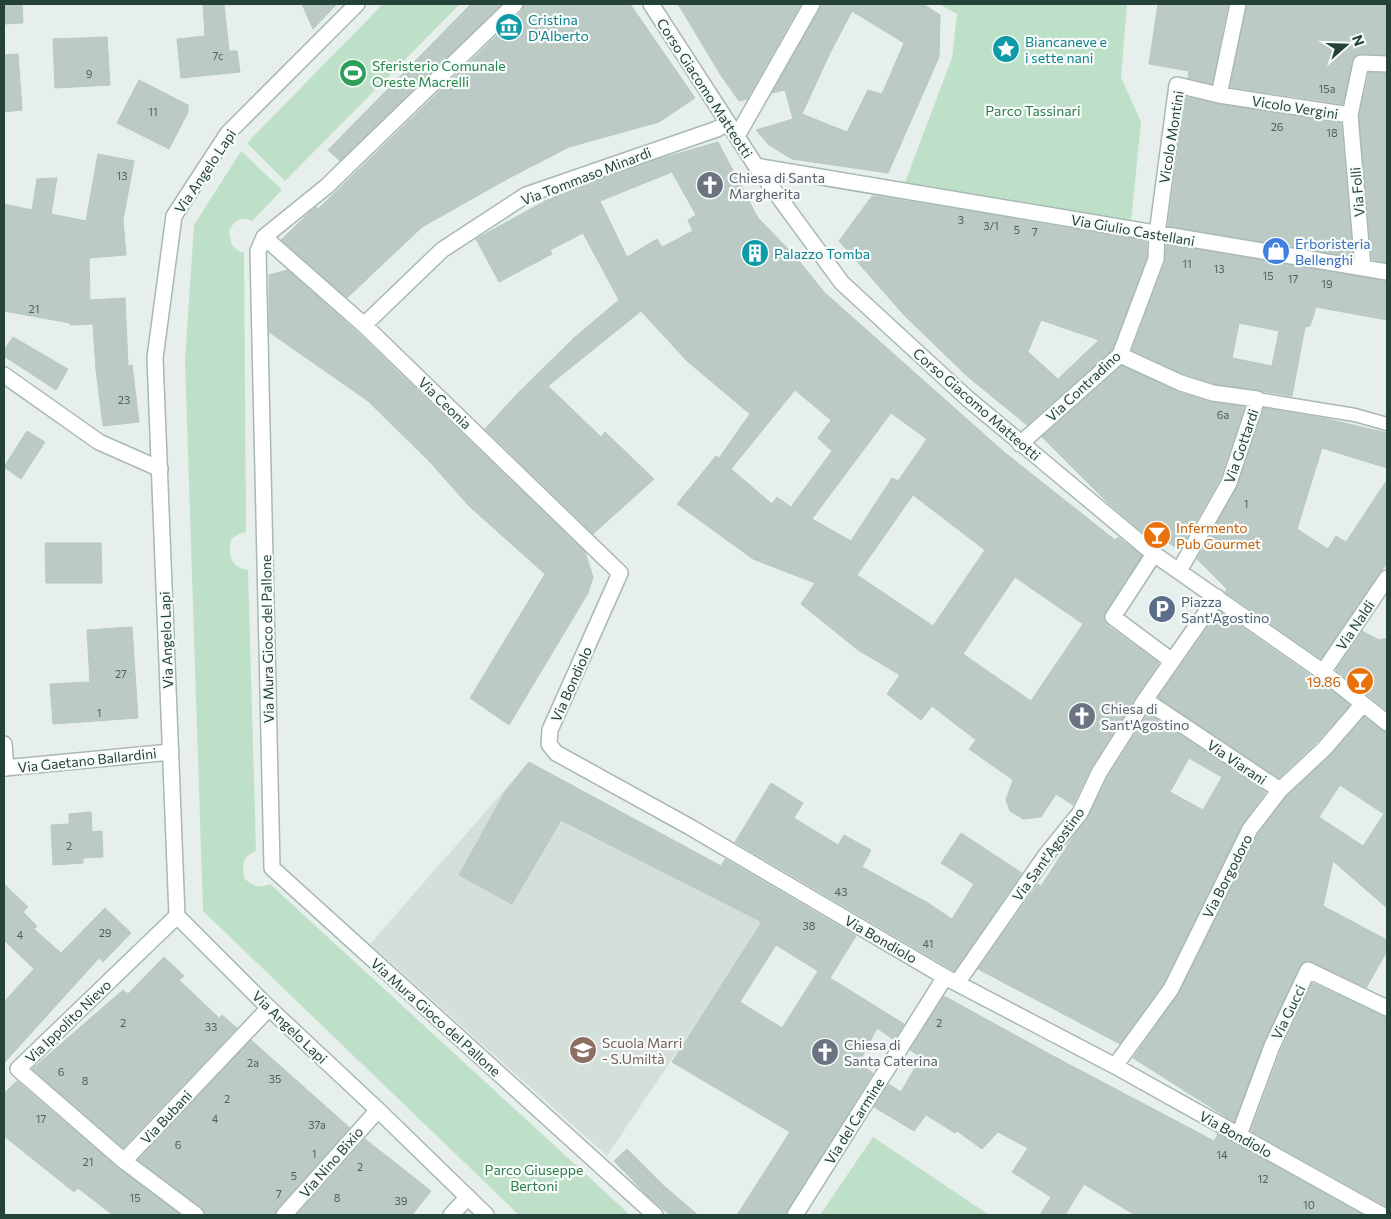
<svg xmlns="http://www.w3.org/2000/svg" width="1391" height="1219" font-family="Commissioner,sans-serif">
<rect width="100%" height="100%" fill="#e6efeb"/>
<!-- built -->
<path fill="#d4dfda" d="M529 762 779 899 607 1156 370 944Z"/>
<!-- green -->
<path fill="#bfe0c8" d="M383 4H460L285 181 247 143Z
M939 4H1127L1121 77 1141 122 1131 221 904 185 952 58 957 14Z
M241 151 282 190 252 221C240 216 236 220 229 230 230 242 232 250 244 253L246 532 239 534 231 539C228 555 230 567 248 570L256 851C242 857 242 864 244 878 252 886 259 889 270 884L630 1215H519L203 911 185 361 194 225Z
M873 1137 989 1215H820Z"/>
<!-- building -->
<path fill="#bbcac4" stroke="#b8c9c2" fill-rule="evenodd" d="M4 4H22L23 23 4 24Z
M203 4H224L229 51H237L240 72 181 78 177 39 205 36Z
M302 4H337L313 29Z
M471 4H502L340 161 328 150Z
M524 4H630L695 98 659 122 569 147 509 178 422 227 347 298 281 240 312 210 316 207 318 209 522 11Z
M678 4H801L747 99 739 101 720 74Z
M821 4H923L940 15 939 57 888 173 792 159 769 145 756 130 793 119 785 90 772 93 820 9ZM852 11 904 43 882 94 868 90 847 132 802 114 829 55Z
M1158 4H1228L1212 84 1188 78 1189 71 1149 64Z
M1247 4H1387V55L1361 54 1354 57 1343 104 1230 87Z
M107 37 110 85 55 88 53 39Z
M18 54 22 110 4 112V55Z
M1369 73H1387V263L1372 260 1359 116Z
M139 80 188 105V112L169 149 117 123Z
M1185 97 1218 104 1341 123 1353 257 1168 226Z
M718 142 758 218 795 256 824 292 1004 452 1115 540 1118 537 1142 556 1105 612 1104 618 1107 625 1159 663 1137 695 1091 768 1073 805 1056 794 1041 817 1023 819 1010 811 1006 800 1013 780 969 749 976 740 932 706 921 720 887 694 900 675 858 650 801 604 815 583 753 559 677 504 716 456 719 458 750 414 687 361 641 311 548 386 601 437 605 432 654 479 593 534 485 429 516 395 574 338 619 300 583 233 550 250 552 254 499 282 476 239 545 201 587 184 652 161ZM672 172 696 215 688 220 693 231 662 247 657 239 627 257 600 201ZM795 390 831 420 818 438 832 451 791 507 777 497 772 504 731 469ZM891 413 927 439 898 481 892 478 851 541 812 519ZM913 495 985 550 933 626 857 575ZM1015 577 1083 624 1031 701 963 654Z
M98 154 134 161 123 220 126 255 89 258 90 300 125 298 128 366 132 365 139 422 103 426 96 370 93 324 70 325V323L4 311V204L32 210 37 179 57 178 51 214 86 221Z
M872 196 881 197 1147 241V257L1112 350 1027 425 967 376 904 315 839 241ZM1041 320 1099 340 1058 379 1028 352Z
M1166 244 1387 281V320L1316 307 1310 326 1305 327 1292 396 1215 384 1184 374 1132 350 1165 262ZM1239 323 1279 331 1272 366 1232 358Z
M288 270 355 330 585 552 593 577 588 593 509 725 470 698 545 574 469 506 430 462 368 401 269 332V275Z
M13 337 68 369 56 390 4 356V350Z
M1122 366 1178 392 1212 402 1245 407 1220 479 1180 550 1156 535 1153 541 1107 502 1042 437Z
M1264 408 1323 418 1387 433V468L1322 448 1297 529 1328 549 1336 536 1346 542 1387 480V563L1321 659 1225 592 1227 589 1197 559 1237 487Z
M27 431 45 442 21 479 4 467Z
M45 543H101L102 583H46Z
M1219 611 1317 680 1350 705 1317 742 1279 778 1158 698Z
M132 627 138 718 53 724 50 684 90 682 87 630Z
M1362 631 1379 640 1387 638V711L1336 670Z
M1148 713 1266 792 1242 825 1163 984 1120 1044 978 969 1038 884 1041 886 1073 837 1087 819 1107 778ZM1189 758 1222 777 1203 810 1170 792Z
M1364 717 1381 730 1387 732V908L1333 861 1323 906 1387 940V951L1366 988 1312 962 1307 961 1302 963 1264 1042 1234 1122 1133 1058 1179 993 1258 834 1287 796 1330 756ZM1340 785 1384 814 1363 846 1319 817Z
M529 762 721 866 725 859 856 936 830 978 904 1024 894 1040 877 1028 859 1063 873 1073 785 1215H737L790 1132 672 1062 762 922 561 820 512 904 459 875 505 792ZM776 945 818 971 782 1028 740 1002Z
M771 783 803 803 794 818 838 845 844 835 871 850 862 867 928 903 952 919 974 884 941 863 961 833 1022 873 954 971 735 842Z
M91 812 92 832 102 831 103 857 83 858V863L53 865 51 825 69 824V814Z
M4 884 28 907 23 912 37 926 34 929 61 953 105 908 131 933 103 962 99 958 4 1063V1002L34 969 4 940Z
M164 957 184 976 179 980 219 1018 222 1015 237 1028 123 1148 32 1069 123 990 128 994Z
M1312 983 1387 1017V1207L1251 1131 1281 1050Z
M944 996 1055 1057 1214 1141 1218 1134 1363 1215H1135L1084 1184 1065 1215H1040L1051 1197 1012 1172 1028 1148 998 1132 982 1149 957 1131 955 1133 926 1115 914 1131 874 1107 889 1084 901 1092 921 1057 910 1050Z
M251 1040 350 1128 277 1209 275 1215H205L202 1208 138 1160Z
M17 1081 118 1168 181 1215H113L78 1188 74 1192 4 1136V1093Z
M365 1139 431 1191 412 1215H296Z
M627 1149 664 1186 698 1215H670L649 1197 614 1161Z"/>
<g fill="none" stroke-linecap="round" stroke-linejoin="round">
<!-- service casing -->
<g stroke="#a8b8b2" stroke-width="15">
<path id="service" d="M1257 399 1355 415 1387 424"/>
</g>
<!-- minor casing -->
<g stroke="#a8b8b2" stroke-width="18">
<path id="minor" d="M515 4 327 186 264 237 258 251 272 868 655 1215
M651 4 756 166 842 283 967 398 1154 554 1323 672 1387 723
M1219 95 1350 115 1361 63 1387 64
M1350 115 1363 268
M737 136 812 4
M756 166 1387 272
M264 237 364 325 620 573 550 730 549 744 556 753 690 827 945 977 1115 1066 1382 1215
M364 325 442 250 526 195 717 129 727 123
M1120 355 1181 383 1213 393 1257 399 1229 483 1179 571
M4 375 99 442 160 469
M1020 444 1120 355 1156 259 1157 234 1177 85 1219 95 1238 4
M1154 554 1113 617 1172 661
M1323 672 1387 578
M1145 700 1280 790
M4 744 6 768
M957 983 1046 855 1080 813 1099 773 1145 700 1217 597
M1115 1066 1171 989 1250 829 1280 790 1324 749 1363 704
M1239 1135 1272 1046 1308 970 1387 1008
M124 1161 18 1069 177 916
M196 1215 124 1161 269 1008
M284 1215 378 1110
M451 1215 468 1197
M795 1215 945 977"/>
</g>
<!-- tertiary casing -->
<g stroke="#a8b8b2" stroke-width="18">
<path id="tertiary" d="M357 4 228 133 174 216 155 358 177 916 269 1008 378 1110 486 1215
M4 768 171 752"/>
</g>
<!-- service -->
<use href="#service" stroke="#fff" stroke-width="12"/>
<!-- minor -->
<use href="#minor" stroke="#fff" stroke-width="15"/>
<!-- tertiary -->
<use href="#tertiary" stroke="#fff" stroke-width="15"/>
</g>
<!-- icons -->
<defs>
<g id="museum-disc" transform="scale(1.4375)"><circle r="9.5" fill="#0f9aa8" stroke="#f7fbf9"/><path d="M0-6L6-3V-2H-6V-3ZM-5-1h2V3h-2ZM-1-1h2V3h-2ZM3-1h2V3H3ZM-6 4H6V6H-6Z" fill="#fff"/></g>
<g id="sight-disc" transform="scale(1.4375)"><circle r="9.5" fill="#0f9aa8" stroke="#f7fbf9"/><path d="M0-6L1.8-2.2L6-1.7L2.9 1.2L3.7 5.4L0 3.3L-3.7 5.4L-2.9 1.2L-6-1.7L-1.8-2.2Z" fill="#fff"/></g>
<g id="stadium-disc" transform="scale(1.4375)"><circle r="9.5" fill="#2e9e5b" stroke="#f7fbf9"/><path d="M0-5a6.5 5 0 1 0 0 10a6.5 5 0 1 0 0-10ZM-3.5-1.8h7v3.6h-7Z" fill="#fff"/></g>
<g id="church-disc" transform="scale(1.4375)"><circle r="9.5" fill="#6b7280" stroke="#f7fbf9"/><path d="M-1.2-6h2.4v3.5h3.3v2.4h-3.3V6h-2.4V-.1h-3.3v-2.4h3.3Z" fill="#fff"/></g>
<g id="shop-disc" transform="scale(1.4375)"><circle r="9.5" fill="#3f7fe0" stroke="#f7fbf9"/><path d="M-5-2.5h2.3a2.7 3.5 0 0 1 5.4 0H5L5.5 6h-11ZM-1.5-2.5h3a1.5 2.3 0 0 0-3 0Z" fill="#fff"/></g>
<g id="building-disc" transform="scale(1.4375)"><circle r="9.5" fill="#0f9aa8" stroke="#f7fbf9"/><path d="M-4-6H4V6H1V3H-1V6H-4ZM-2.5-4.3h1.7v1.8h-1.7ZM.8-4.3h1.7v1.8H.8ZM-2.5-1h1.7V.8h-1.7ZM.8-1h1.7V.8H.8Z" fill="#fff"/></g>
<g id="bar-disc" transform="scale(1.4375)"><circle r="9.5" fill="#e8710a" stroke="#f7fbf9"/><path d="M-6-5H6L.8 .8V4.5H3.5V6h-7V4.5H-.8V.8Z" fill="#fff"/></g>
<g id="parking-disc" transform="scale(1.4375)"><circle r="9.5" fill="#5c6f8a" stroke="#f7fbf9"/><path d="M-3.5-5.5H1a3.5 3.5 0 0 1 0 7H-1V5.5H-3.5ZM-1-3.4V-.6H.8a1.4 1.4 0 0 0 0-2.8Z" fill="#fff"/></g>
<g id="school-disc" transform="scale(1.4375)"><circle r="9.5" fill="#8d6e63" stroke="#f7fbf9"/><path d="M0-5L7-2L0 1L-7-2ZM-4 1L0 2.5L4 1V4Q0 6-4 4Z" fill="#fff"/></g>
</defs>
<g fill-rule="evenodd">
<use href="#museum-disc" x="509" y="27"/>
<use href="#sight-disc" x="1006" y="49"/>
<use href="#stadium-disc" x="353" y="73"/>
<use href="#church-disc" x="710" y="185"/>
<use href="#shop-disc" x="1276" y="251"/>
<use href="#building-disc" x="755" y="253"/>
<use href="#bar-disc" x="1157" y="535"/>
<use href="#parking-disc" x="1162" y="609"/>
<use href="#bar-disc" x="1360" y="681"/>
<use href="#church-disc" x="1082" y="716"/>
<use href="#school-disc" x="583" y="1050"/>
<use href="#church-disc" x="825" y="1052"/>
</g>
<g text-anchor="middle" dominant-baseline="central" stroke-width="4.5" stroke-linejoin="round" paint-order="stroke">
<!-- number labels -->
<g font-size="11" fill="#4a645c">
<text x="218" y="55">7c</text>
<text x="89" y="73">9</text>
<text x="1327" y="88">15a</text>
<text x="153" y="111">11</text>
<text x="1277" y="126">26</text>
<text x="1332" y="132">18</text>
<text x="122" y="175">13</text>
<text x="961" y="219">3</text>
<text x="991" y="225">3/1</text>
<text x="1017" y="229">5</text>
<text x="1035" y="231">7</text>
<text x="1187" y="263">11</text>
<text x="1219" y="268">13</text>
<text x="1268" y="275">15</text>
<text x="1293" y="278">17</text>
<text x="1327" y="283">19</text>
<text x="34" y="308">21</text>
<text x="124" y="399">23</text>
<text x="1223" y="414">6a</text>
<text x="1246" y="503">1</text>
<text x="121" y="673">27</text>
<text x="99" y="712">1</text>
<text x="69" y="845">2</text>
<text x="841" y="891">43</text>
<text x="809" y="925">38</text>
<text x="105" y="932">29</text>
<text x="20" y="934">4</text>
<text x="928" y="943">41</text>
<text x="123" y="1022">2</text>
<text x="939" y="1022">2</text>
<text x="211" y="1026">33</text>
<text x="253" y="1062">2a</text>
<text x="61" y="1071">6</text>
<text x="275" y="1078">35</text>
<text x="85" y="1080">8</text>
<text x="227" y="1098">2</text>
<text x="41" y="1118">17</text>
<text x="215" y="1118">4</text>
<text x="317" y="1124">37a</text>
<text x="178" y="1144">6</text>
<text x="314" y="1153">1</text>
<text x="1222" y="1154">14</text>
<text x="88" y="1161">21</text>
<text x="360" y="1166">2</text>
<text x="294" y="1175">5</text>
<text x="1263" y="1178">12</text>
<text x="279" y="1193">7</text>
<text x="135" y="1197">15</text>
<text x="337" y="1197">8</text>
<text x="401" y="1200">39</text>
<text x="1309" y="1204">10</text>
</g>
<!-- culture labels -->
<g font-size="14" fill="#0d838f" stroke="#f7fbf9" text-anchor="start">
<text x="528" y="19">Cristina<tspan x="528" dy="16">D'Alberto</tspan></text>
<text x="1025" y="41">Biancaneve e<tspan x="1025" dy="16">i sette nani</tspan></text>
<text x="774" y="253">Palazzo Tomba</text>
</g>
<!-- leisure labels -->
<g font-size="14" fill="#27864d" stroke="#f7fbf9" text-anchor="start">
<text x="372" y="65">Sferisterio Comunale<tspan x="372" dy="16">Oreste Macrelli</tspan></text>
</g>
<!-- street labels -->
<g font-size="14" fill="#24423a" stroke="#f7fbf9">
<text transform="translate(705 88) rotate(57)">Corso Giacomo Matteotti</text>
<text transform="translate(1295 107) rotate(9)">Vicolo Vergini</text>
<text transform="translate(1171 137) rotate(-81)">Vicolo Montini</text>
<text transform="translate(205 171) rotate(-56)">Via Angelo Lapi</text>
<text transform="translate(586 176) rotate(-21)">Via Tommaso Minardi</text>
<text transform="translate(1357 192) rotate(-95)">Via Folli</text>
<text transform="translate(1133 230) rotate(10)">Via Giulio Castellani</text>
<text transform="translate(1083 386) rotate(-43)">Via Contradino</text>
<text transform="translate(445 403) rotate(44)">Via Ceonia</text>
<text transform="translate(977 404) rotate(41)">Corso Giacomo Matteotti</text>
<text transform="translate(1241 446) rotate(-71)">Via Gottardi</text>
<text transform="translate(1355 625) rotate(-56)">Via Naldi</text>
<text transform="translate(267 639) rotate(-91)">Via Mura Gioco del Pallone</text>
<text transform="translate(166 640) rotate(-92)">Via Angelo Lapi</text>
<text transform="translate(571 684) rotate(-66)">Via Bondiolo</text>
<text transform="translate(87 760) rotate(-6)">Via Gaetano Ballardini</text>
<text transform="translate(1237 762) rotate(34)">Via Viarani</text>
<text transform="translate(1048 854) rotate(-54)">Via Sant'Agostino</text>
<text transform="translate(1227 876) rotate(-63)">Via Borgodoro</text>
<text transform="translate(881 939) rotate(30)">Via Bondiolo</text>
<text transform="translate(1288 1012) rotate(-64)">Via Gucci</text>
<text transform="translate(436 1017) rotate(42)">Via Mura Gioco del Pallone</text>
<text transform="translate(68 1021) rotate(-44)">Via Ippolito Nievo</text>
<text transform="translate(290 1027) rotate(44)">Via Angelo Lapi</text>
<text transform="translate(166 1117) rotate(-47)">Via Bubani</text>
<text transform="translate(854 1121) rotate(-58)">Via del Carmine</text>
<text transform="translate(1236 1134) rotate(29)">Via Bondiolo</text>
<text transform="translate(331 1162) rotate(-49)">Via Nino Bixio</text>
</g>
<!-- park labels -->
<g font-size="14" fill="#2d7a4b" stroke="#f7fbf9">
<text x="1033" y="110">Parco Tassinari</text>
<text x="534" y="1169">Parco Giuseppe<tspan x="534" dy="16">Bertoni</tspan></text>
</g>
<!-- worship labels -->
<g font-size="14" fill="#5b616d" stroke="#f7fbf9" text-anchor="start">
<text x="729" y="177">Chiesa di Santa<tspan x="729" dy="16">Margherita</tspan></text>
<text x="1101" y="708">Chiesa di<tspan x="1101" dy="16">Sant'Agostino</tspan></text>
<text x="844" y="1044">Chiesa di<tspan x="844" dy="16">Santa Caterina</tspan></text>
</g>
<!-- shop labels -->
<g font-size="14" fill="#366cbe" stroke="#f7fbf9" text-anchor="start">
<text x="1295" y="243">Erboristeria<tspan x="1295" dy="16">Bellenghi</tspan></text>
</g>
<!-- food labels -->
<g font-size="14" fill="#c56008" stroke="#f7fbf9" text-anchor="start">
<text x="1176" y="527">Infermento<tspan x="1176" dy="16">Pub Gourmet</tspan></text>
<text x="1341" y="681" text-anchor="end">19.86</text>
</g>
<!-- service labels -->
<g font-size="14" fill="#4e5e75" stroke="#f7fbf9" text-anchor="start">
<text x="1181" y="601">Piazza<tspan x="1181" dy="16">Sant'Agostino</tspan></text>
</g>
<!-- education labels -->
<g font-size="14" fill="#785e54" stroke="#f7fbf9" text-anchor="start">
<text x="602" y="1042">Scuola Marri<tspan x="602" dy="16">- S.Umiltà</tspan></text>
</g>
</g>
<!-- border -->
<rect width="1391" height="1219" fill="none" stroke="#24423a" stroke-width="10"/>
<!-- north arrow -->
<g transform="translate(1346 45) rotate(70)" stroke="#f7fbf9" stroke-width="4" paint-order="stroke">
<path d="M0-4L9 19L0 12L-9 19Z" fill="#24423a"/>
<text y="-8" font-size="14" font-weight="bold" text-anchor="middle" fill="#24423a">N</text>
</g>
</svg>
